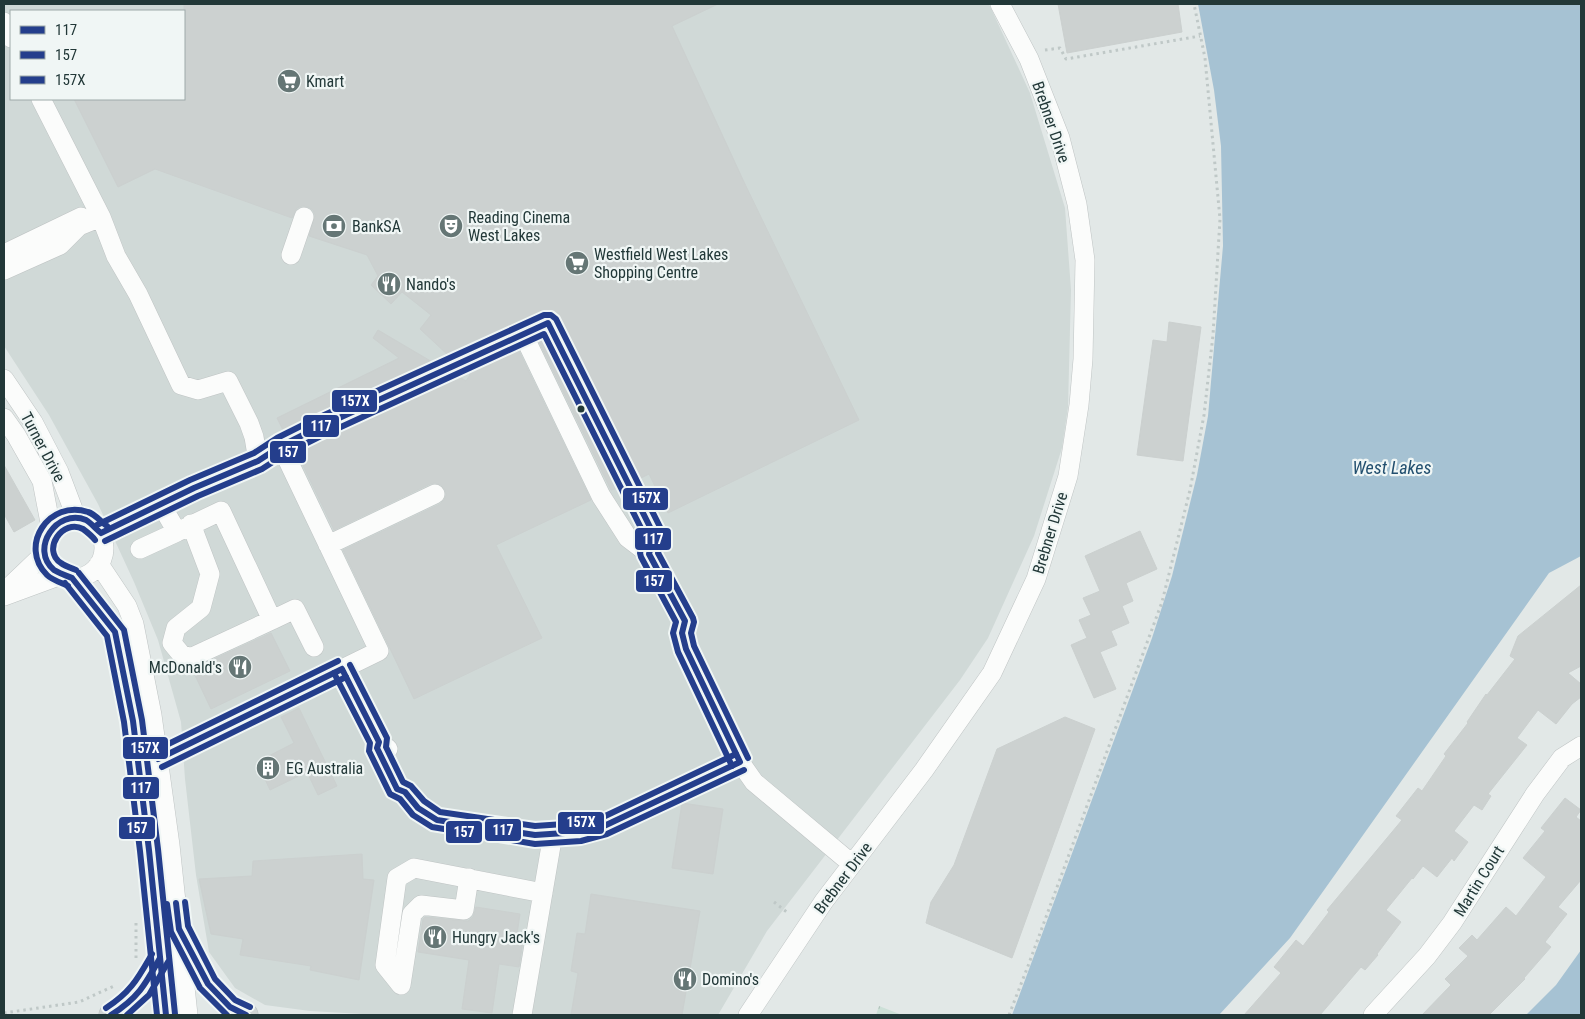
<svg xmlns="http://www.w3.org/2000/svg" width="1585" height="1019" font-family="'Roboto Condensed',sans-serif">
<defs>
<pattern id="grass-tufts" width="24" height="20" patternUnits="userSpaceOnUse" patternTransform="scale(1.25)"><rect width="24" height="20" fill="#cce0d7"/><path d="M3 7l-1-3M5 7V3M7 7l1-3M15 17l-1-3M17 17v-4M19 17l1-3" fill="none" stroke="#afc1b9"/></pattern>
</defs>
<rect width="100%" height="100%" fill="#e2e8e7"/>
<!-- built -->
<path fill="#d0d9d7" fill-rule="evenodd" d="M4 4H989L1030 93 1065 208 1071 290 1068 407 1062 448 1034 536 988 638 960 680 767 931 718 1015H380L310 1011 265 1005 235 988 209 952 196 875 185 779 181 722 158 640 134 582 98 504 49 415 4 346ZM11 11H184V99H11Z"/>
<!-- grass -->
<path fill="url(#grass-tufts)" d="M879 1006 902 1015H876Z"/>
<!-- water -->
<path fill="#a6c2d3" d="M1198 4H1581V556L1549 573 1290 938 1219 1015H1012L1152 638 1172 576 1197 475 1208 416 1223 246 1221 146 1214 90Z
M1581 950V1015H1526L1556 985Z"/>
<!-- building -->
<path fill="#ccd1d0" stroke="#cbd0cf" d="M184 4H718L672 26 744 182 859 420 668 513 649 474 639 479 558 318 554 313 548 312 543 313 449 356 420 329 431 315 402 292 391 304 371 285 378 276 367 255 309 236 315 215 313 210 308 207 302 206 297 208 292 218 155 169 118 187 74 99H184Z
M1058 4H1178L1182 32 1067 53Z
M1169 322 1201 327 1183 461 1137 455 1153 340 1167 342Z
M378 330 434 363 284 432 277 418 399 358 373 338Z
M543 338 618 488 611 490 538 340Z
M518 349 591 500 496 545 542 638 414 699 343 550 440 504 444 500 446 495 445 490 441 485 435 483 430 484 334 530 296 451 458 376 466 381 470 375 467 372Z
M4 465 35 520 14 532 4 514Z
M1140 531 1157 569 1126 583 1133 601 1122 606 1129 623 1111 631 1117 645 1100 652 1116 689 1094 698 1071 645 1087 638 1079 620 1091 615 1083 598 1100 591 1085 556Z
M1581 585V666L1568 673 1581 684V697L1572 704 1556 724 1538 710 1517 738 1527 745 1488 794 1491 796 1482 810 1474 805 1454 831 1468 842 1454 861 1452 858 1437 877 1423 866 1413 879 1412 878 1386 910 1401 922 1377 954 1378 955 1365 970 1361 967 1320 1015H1244L1281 973 1274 967 1296 940 1303 946 1329 912 1327 910 1402 820 1396 816 1418 788 1422 791 1446 756 1444 754 1468 723 1467 722 1486 694 1487 695 1515 659 1510 656 1518 636Z
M271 633 290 671 211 709 192 669Z
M299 708 337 786 318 795 307 772 270 790 257 762 294 743 281 717Z
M1065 717 1095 729 1012 958 926 923 931 902 954 865 997 749Z
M1565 798 1581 810 1576 817 1581 821V880L1558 907 1567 914 1545 942 1551 947 1524 978 1525 979 1489 1015H1422L1451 985 1445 979 1468 956 1459 948 1472 935 1477 940 1506 907 1516 916 1546 877 1523 858 1545 831 1541 828Z
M682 803 723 809 713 874 672 868Z
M362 854 363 879 374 880 359 980 310 970 311 966 240 955 243 939 211 934 199 879 252 876 253 861Z
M591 894 700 911 682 1015H571L578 973 571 971 577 933 585 934Z
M476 907 520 914 517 934 524 935 519 967 499 964 492 1013 462 1009 469 960 418 952 423 919 425 917 468 921 473 917Z"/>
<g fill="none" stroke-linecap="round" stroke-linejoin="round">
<!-- minor casing -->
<g stroke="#bfc4c4" stroke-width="20">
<path id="minor" d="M4 22 11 38
M41 99 101 217 116 256 138 294 181 385 198 390 228 381 249 423 254 437 258 461
M4 254 81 217
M291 255 304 217
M4 270 60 245 79 226 101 217
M523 334 601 496 628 538 649 554 685 621 682 633 686 649 740 762 754 782 852 864
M4 379 33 422 59 472 76 517
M4 418 16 435 42 481 51 528
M166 513 177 532 221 511 272 620 295 609 314 647
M44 548a30 30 0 1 1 60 0a30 30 0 1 1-60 0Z
M191 524 210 574 201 608 176 628 172 643 181 654 190 658 272 620
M101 533 194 488 258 461 281 446 315 429 548 323 654 535 649 554
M328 545 435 494
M140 549 177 532
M99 564 127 606 134 624 152 715 170 845 188 1015
M72 578 115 632 133 721 149 850 166 1015
M4 592 44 554
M4 596 61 575
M342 669 379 742 388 749
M379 742 377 748 397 789 405 792 418 808 437 820 535 835 580 832 604 826 706 779 740 762
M158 759 379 651 281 446
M401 985 385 965 397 878 414 868 543 893
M401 985 412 914 421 905 464 910 469 878
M522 1015 553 834
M748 1015 824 901 924 770 992 673 1036 579 1068 476 1079 405 1083 359 1085 260 1077 204 1060 138 1029 59 1000 4
M1373 1015 1427 956 1452 923 1535 794 1562 758 1581 746"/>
</g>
<!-- major casing -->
<g stroke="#bcc4c3" stroke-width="25">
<path id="major" d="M179 929 208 984 230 1007 246 1015
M111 1015 125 1006 142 989 160 958"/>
</g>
<!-- path -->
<path stroke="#bfc8c7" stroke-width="3" stroke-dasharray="2.5 4" stroke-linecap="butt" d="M1045 50 1060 48 1066 59 1200 36
M774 902 788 913
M136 958V922
M4 1013 79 1002 114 986
M1009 1015 1028 966 1162 602 1190 490 1204 415 1213 335 1220 219 1205 58 1194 4"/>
<!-- minor -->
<use href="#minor" stroke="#fbfcfb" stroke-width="19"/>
<!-- major -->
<use href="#major" stroke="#ced4d3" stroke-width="24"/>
<!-- bus-1 casing -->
<g stroke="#f0f6f5" stroke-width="10">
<path id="bus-1" d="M101 533 194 488 258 461 281 446 315 429 548 323 654 535 649 554 685 621 682 633 686 649 740 762
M72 578 115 632 133 721 149 850 166 1015
M72 578C67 576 59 573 54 570 29 549 57 508 86 520 91 523 96 529 101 533
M342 669 379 742 377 748 397 789 405 792 418 808 437 820 535 835 580 832 604 826 740 762
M158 759 342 669
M176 903 179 929 208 984 230 1007 246 1015
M111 1015C138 998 145 985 160 958"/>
</g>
<!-- bus-2 casing -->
<g stroke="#f0f6f5" stroke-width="10">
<path id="bus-2" d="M105 541 198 496 262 469 285 454 319 437 544 334 645 536 640 553 641 557 676 622 673 633 678 652 732 766
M76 570C71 568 65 566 61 563 41 550 63 518 83 529 87 532 92 536 95 540
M65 583 107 636 124 722 140 851 157 1015
M334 673 370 743 369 751 390 794 400 799 413 815 432 827 535 844 581 841 607 834 744 770
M162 767 346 677
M167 904 171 932 200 988 227 1015
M127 1015 149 995 168 962"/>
</g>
<!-- bus-3 casing -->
<g stroke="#f0f6f5" stroke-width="10">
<path id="bus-3" d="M97 525 190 480 254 453 277 438 311 421 544 315H551L556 319 662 531 663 536 658 553 693 618 694 622 691 633 694 646 748 758
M79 573 124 630 142 720 158 849 175 1014
M68 586C62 583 52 580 47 575 18 546 49 499 88 512 95 514 101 522 107 526
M350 665 387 738 386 747 403 782 411 786 424 801 440 812 535 826 579 823 601 818 736 754
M154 751 338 661
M185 902 188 926 215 979 235 1000 250 1007
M106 1008C131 992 138 978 152 954"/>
</g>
<!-- bus-1 -->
<use href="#bus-1" stroke="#243e8c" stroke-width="6"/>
<!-- bus-2 -->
<use href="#bus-2" stroke="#243e8c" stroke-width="6"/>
<!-- bus-3 -->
<use href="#bus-3" stroke="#243e8c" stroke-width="6"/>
</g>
<!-- icons -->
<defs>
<g id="supermarket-disc" transform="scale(1.25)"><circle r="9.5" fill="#657675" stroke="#f0f6f5"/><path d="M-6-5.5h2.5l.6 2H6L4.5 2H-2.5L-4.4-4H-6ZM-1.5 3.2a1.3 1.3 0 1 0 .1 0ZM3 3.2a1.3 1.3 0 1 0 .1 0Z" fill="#fff"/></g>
<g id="bank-disc" transform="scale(1.25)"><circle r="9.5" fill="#657675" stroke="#f0f6f5"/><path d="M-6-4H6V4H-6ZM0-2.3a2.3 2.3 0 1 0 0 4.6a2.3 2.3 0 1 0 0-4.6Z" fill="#fff"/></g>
<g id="theatre-disc" transform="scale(1.25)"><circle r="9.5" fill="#657675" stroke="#f0f6f5"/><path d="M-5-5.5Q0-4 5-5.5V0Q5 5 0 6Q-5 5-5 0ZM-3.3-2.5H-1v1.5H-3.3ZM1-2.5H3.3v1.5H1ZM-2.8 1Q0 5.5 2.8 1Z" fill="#fff"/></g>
<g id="restaurant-disc" transform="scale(1.25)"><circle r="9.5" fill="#657675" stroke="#f0f6f5"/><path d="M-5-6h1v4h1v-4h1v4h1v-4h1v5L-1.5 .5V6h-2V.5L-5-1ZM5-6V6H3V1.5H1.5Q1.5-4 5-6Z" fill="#fff"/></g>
<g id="building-disc" transform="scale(1.25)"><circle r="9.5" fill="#657675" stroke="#f0f6f5"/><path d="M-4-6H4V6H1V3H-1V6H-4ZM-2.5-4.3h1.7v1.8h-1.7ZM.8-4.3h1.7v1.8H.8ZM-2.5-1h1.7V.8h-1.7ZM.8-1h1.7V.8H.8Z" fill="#fff"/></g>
</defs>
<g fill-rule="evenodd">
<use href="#supermarket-disc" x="289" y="81"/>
<use href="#bank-disc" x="334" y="226"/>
<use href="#theatre-disc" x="451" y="226"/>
<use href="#supermarket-disc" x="577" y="263"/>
<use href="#restaurant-disc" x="389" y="284"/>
<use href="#restaurant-disc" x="240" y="667"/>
<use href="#building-disc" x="268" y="768"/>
<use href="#restaurant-disc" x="435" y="937"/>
<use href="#restaurant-disc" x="685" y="979"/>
</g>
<!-- markers -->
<circle fill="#223838" stroke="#f0f6f5" stroke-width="2" cx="581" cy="409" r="4.5"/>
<g text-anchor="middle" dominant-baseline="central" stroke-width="4.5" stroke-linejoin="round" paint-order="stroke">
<!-- poi labels -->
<g font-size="16" fill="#223838" stroke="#f0f6f5" text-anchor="start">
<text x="306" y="81">Kmart</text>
<text x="468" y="217">Reading Cinema<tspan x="468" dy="18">West Lakes</tspan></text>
<text x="352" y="226">BankSA</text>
<text x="594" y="254">Westfield West Lakes<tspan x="594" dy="18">Shopping Centre</tspan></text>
<text x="406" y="284">Nando's</text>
<text x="222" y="667" text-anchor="end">McDonald's</text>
<text x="286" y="768">EG Australia</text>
<text x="452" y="937">Hungry Jack's</text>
<text x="702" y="979">Domino's</text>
</g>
<!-- street labels -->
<g font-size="16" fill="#223838" stroke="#f0f6f5">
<text transform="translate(1051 122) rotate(71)">Brebner Drive</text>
<text transform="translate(43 447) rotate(62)">Turner Drive</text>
<text transform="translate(1050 533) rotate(-73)">Brebner Drive</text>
<text transform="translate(843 878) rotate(-53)">Brebner Drive</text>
<text transform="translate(1479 881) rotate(-58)">Martin Court</text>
</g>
<!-- water labels -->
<g font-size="18" font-style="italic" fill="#224f6f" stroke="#f0f6f5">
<text x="1392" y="467">West Lakes</text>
</g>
</g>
<g stroke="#f0f6f5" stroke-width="2">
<rect x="331" y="389" width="47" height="24" rx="5" fill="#243e8c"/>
<rect x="302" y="414" width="38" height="24" rx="5" fill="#243e8c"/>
<rect x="269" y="440" width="38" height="24" rx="5" fill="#243e8c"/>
<rect x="622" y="487" width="47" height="24" rx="5" fill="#243e8c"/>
<rect x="634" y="527" width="38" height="24" rx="5" fill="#243e8c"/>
<rect x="635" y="569" width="38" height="24" rx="5" fill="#243e8c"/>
<rect x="122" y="736" width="47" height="24" rx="5" fill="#243e8c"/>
<rect x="122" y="776" width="38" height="24" rx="5" fill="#243e8c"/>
<rect x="557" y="811" width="48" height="24" rx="5" fill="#243e8c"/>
<rect x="118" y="816" width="38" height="24" rx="5" fill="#243e8c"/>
<rect x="484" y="818" width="38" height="24" rx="5" fill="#243e8c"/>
<rect x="445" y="820" width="38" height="24" rx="5" fill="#243e8c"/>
</g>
<g font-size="14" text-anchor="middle" font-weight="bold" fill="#fff">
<text x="355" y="406">157X</text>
<text x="321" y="431">117</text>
<text x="288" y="457">157</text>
<text x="646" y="503">157X</text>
<text x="653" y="544">117</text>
<text x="654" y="586">157</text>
<text x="145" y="753">157X</text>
<text x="141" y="793">117</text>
<text x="581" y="827">157X</text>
<text x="137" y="833">157</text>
<text x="503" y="835">117</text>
<text x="464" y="837">157</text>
</g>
<!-- border -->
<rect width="1585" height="1019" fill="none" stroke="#223838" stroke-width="10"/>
<!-- legend -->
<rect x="10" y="10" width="175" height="90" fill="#f0f6f5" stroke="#9eaaa9"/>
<rect x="20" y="26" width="25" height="8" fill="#243e8c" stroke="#9eaaa9"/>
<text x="55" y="35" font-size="15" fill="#223838">117</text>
<rect x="20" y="51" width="25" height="8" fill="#243e8c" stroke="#9eaaa9"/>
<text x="55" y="60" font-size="15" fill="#223838">157</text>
<rect x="20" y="76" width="25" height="8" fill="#243e8c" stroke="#9eaaa9"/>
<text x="55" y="85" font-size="15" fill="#223838">157X</text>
</svg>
